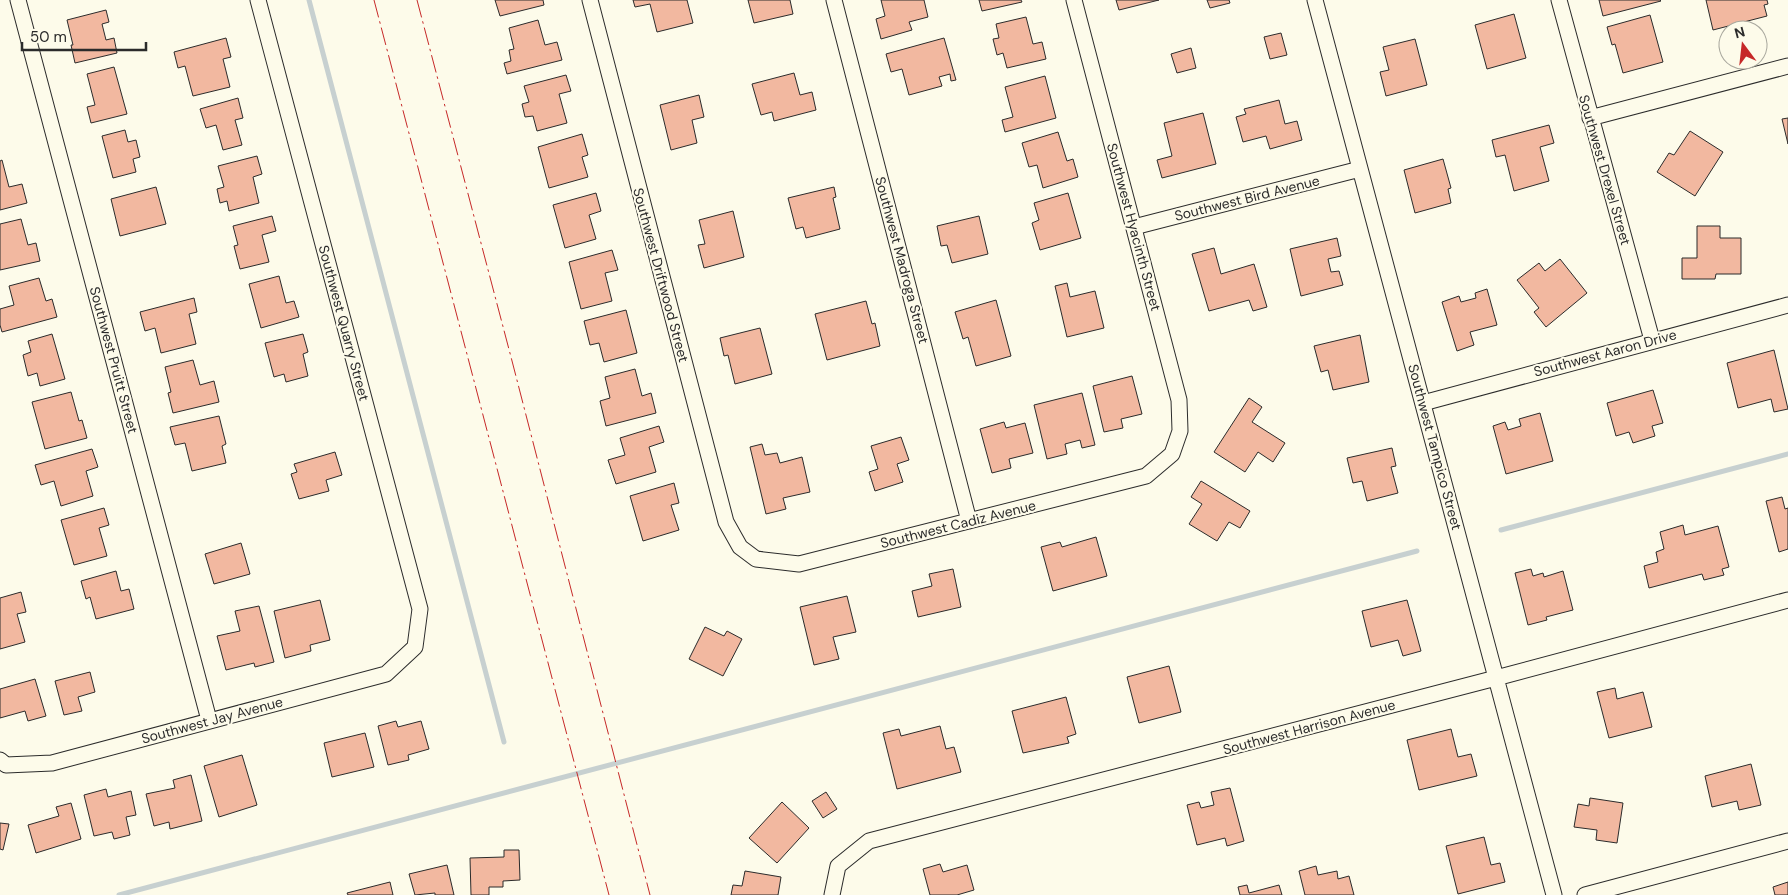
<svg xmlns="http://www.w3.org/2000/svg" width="1788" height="895" font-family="'DM Sans',sans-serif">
<rect width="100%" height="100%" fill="#fdfbea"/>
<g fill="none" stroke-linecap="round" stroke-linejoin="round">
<!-- stream -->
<path stroke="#c7d0d0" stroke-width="5" d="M309 0 504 742
M1501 530 1788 454
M119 895 1417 551"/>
</g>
<!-- building -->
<path fill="#f2b8a0" stroke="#2b2b2b" d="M495 0H543L544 5 500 16Z
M633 0H687L693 23 657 32 650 4 635 7Z
M748 0H790L793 14 754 23Z
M881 0H924L928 17 909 22 912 30 881 39 876 19 885 16Z
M979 0H1021L1022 2 982 11Z
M1116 0H1159L1119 10Z
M1207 0H1229L1230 3 1210 8Z
M1599 0H1660L1661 1 1603 16Z
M1706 0H1767L1768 4 1764 5 1767 16 1713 30Z
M106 10 109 22 102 24 106 40 114 38 117 53 75 63 71 45H73L67 20Z
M1514 14 1526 58 1487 69 1475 25Z
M1650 15 1663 62 1623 73 1615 44 1612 45 1607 27Z
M1026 17 1033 44 1042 42 1046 59 1007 68 1003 53 997 55 993 39 999 38 996 24Z
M538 20 545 45 557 42 562 60 507 74 504 63 511 61 509 50 514 49 509 28Z
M1281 33 1287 55 1270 59 1264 37Z
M226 38 231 57 223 59 230 87 193 96 185 66 178 68 174 52Z
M944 38 956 80 951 81 950 74 939 77 942 86 909 95 902 69 891 72 886 54Z
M1415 39 1427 85 1386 96 1380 72 1389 70 1383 47Z
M1191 48 1196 68 1177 73 1171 54Z
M114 67 127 114 91 123 87 107 95 105 87 74Z
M794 73 800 95 812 92 816 110 774 121 772 112 761 115 752 84Z
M566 75 571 91 559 94 567 123 537 131 533 116 525 117 522 104 529 102 524 86Z
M1045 76 1056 118 1005 132 1002 120 1013 117 1005 87Z
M699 95 704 117 692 120 697 143 671 150 660 105Z
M238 98 243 118 235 120 242 145 223 150 216 125 206 128 200 109Z
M1279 100 1285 124 1297 121 1302 140 1270 149 1266 136 1243 142 1236 117 1246 114 1244 109Z
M1203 113 1216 164 1162 178 1157 160 1172 156 1164 123Z
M1788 118V144L1782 119Z
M1549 125 1554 143 1540 147 1549 181 1514 191 1505 155 1496 157 1492 140Z
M125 130 128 142 136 140 140 157 133 159 136 172 113 178 102 136Z
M1690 131 1723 152 1695 196 1657 172 1669 153 1674 155Z
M1058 132 1067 161 1073 159 1078 177 1043 188 1037 165 1029 167 1022 143Z
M582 134 588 155 582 157 588 177 549 188 538 147Z
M257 156 262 174 253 177 259 203 229 211 227 201 220 203 217 189 224 187 218 166Z
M1443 159 1451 188 1448 189 1451 203 1415 213 1404 170Z
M2 160 9 187 22 184 27 203 0 210V161Z
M156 187 166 224 120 236 111 199Z
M834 187 836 197 833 198 840 229 806 238 803 227 796 229 788 198Z
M596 193 601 211 589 215 596 239 565 248 553 205Z
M1068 193 1081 238 1040 250 1032 223 1039 220 1034 203Z
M733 211 744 257 704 268 698 245 705 244 699 220Z
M272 216 276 231 262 235 269 262 240 269 234 246 238 245 233 226Z
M979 216 988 254 952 263 947 245 941 246 937 226Z
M21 219 28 245 36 243 40 261 0 270V224Z
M1697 226H1720V238H1741V274H1716L1715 279H1682V258H1697Z
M1337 238 1341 256 1328 259 1331 272 1339 271 1343 285 1301 296 1290 249Z
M1214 248 1221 274 1254 264 1267 307 1253 311 1249 300 1209 311 1192 254Z
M612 250 618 270 605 273 612 301 581 309 569 262Z
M1560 259 1587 293 1546 327 1534 312 1539 308 1517 280 1539 263 1545 271Z
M279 276 286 303 294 301 299 317 261 328 249 284Z
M39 278 46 301 52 299 57 317 2 332 0 325V309L14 305 9 286Z
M1067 283 1070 297 1095 291 1104 328 1067 337 1055 286Z
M1487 289 1497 325 1470 332 1474 345 1457 351 1442 302 1459 296 1461 302 1476 298 1475 293Z
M194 298 197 312 189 314 196 344 161 353 155 328 145 331 140 312Z
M996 300 1011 356 976 366 968 337 963 339 955 312Z
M866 301 872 324 875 323 880 346 827 360 815 314Z
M626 310 637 353 604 362 599 343 590 345 584 321Z
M760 328 772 374 735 384 728 355 724 356 720 338Z
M52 334 65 379 40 386 37 373 28 376 23 355 31 352 28 341Z
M303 334 308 352 303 354 308 376 286 382 284 374 274 377 265 343Z
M1360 335 1369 382 1333 390 1328 370 1321 372 1314 346Z
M1774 350 1788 409 1774 412 1771 399 1738 408 1727 363Z
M193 360 200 385 214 381 219 402 173 413 168 393 171 392 165 367Z
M635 369 642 396 651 393 656 413 606 426 600 401 610 398 605 377Z
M1132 376 1142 414 1121 419 1123 428 1104 432 1093 386Z
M1653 390 1663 423 1652 426 1655 436 1633 443 1629 432 1616 436 1607 403Z
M71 392 79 421 82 420 87 438 45 449 32 402Z
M1082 393 1095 445 1082 448 1080 440 1065 444 1067 454 1047 459 1034 405Z
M1249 398 1262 407 1252 422 1285 443 1273 462 1258 452 1245 472 1214 452Z
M1540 413 1553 461 1506 474 1493 426 1505 422 1508 430 1521 426 1519 419Z
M219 416 226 444 222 446 226 463 192 471 185 443 175 445 170 427Z
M1004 422 1006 428 1025 423 1033 453 1009 459 1011 468 992 473 980 429Z
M659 426 664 442 649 447 656 472 616 484 608 460 625 455 620 438Z
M901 437 909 460 897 464 903 482 875 491 869 472 878 469 871 446Z
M762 444 765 455 777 453 780 463 802 457 810 492 783 498 786 509 766 514 750 447Z
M1392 448 1396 466 1391 467 1398 493 1367 501 1362 481 1353 483 1347 458Z
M92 449 98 467 86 471 93 496 61 506 54 481 41 485 35 465Z
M335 452 342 475 326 480 329 491 299 499 291 474 297 472 294 464Z
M1201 481 1250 511 1240 528 1229 522 1217 541 1189 524 1202 504 1191 497Z
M674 483 679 503 671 505 679 530 643 541 630 496Z
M1782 497 1785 509 1788 508V549L1779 552 1766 501Z
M104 508 109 525 99 528 107 556 74 565 61 520Z
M1683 525 1685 535 1718 526 1729 567 1722 569 1724 575 1704 580 1702 574 1649 588 1644 566 1658 562 1656 552 1664 549 1660 532Z
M1096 537 1107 576 1053 591 1041 547 1060 542 1062 547Z
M241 543 250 574 214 584 205 554Z
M953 569 961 607 918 617 912 591 932 586 929 574Z
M1531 569 1533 576 1543 573 1544 577 1563 571 1573 610 1546 617 1547 620 1528 625 1515 573Z
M116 571 121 591 129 589 134 609 96 619 90 597 86 599 81 581Z
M21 592 26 612 17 614 25 642 0 649V598Z
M847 596 856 632 833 637 839 659 814 665 800 607Z
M320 600 330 640 310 645 311 651 285 658 274 611Z
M1407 600 1421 651 1403 656 1398 640 1371 647 1362 611Z
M259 606 274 662 255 667 254 663 226 670 217 636 240 631 235 611Z
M705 627 724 636 727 631 742 639 723 676 689 659Z
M1169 666 1181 712 1139 723 1127 677Z
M90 672 95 692 78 697 82 711 64 715 55 681Z
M35 679 46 716 28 721 25 711 0 718V689Z
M1615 688 1617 699 1643 692 1652 727 1609 738 1597 692Z
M1066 697 1076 734 1067 737 1069 743 1023 753 1012 711Z
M396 721 398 727 421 721 429 749 408 755 409 760 388 765 378 726Z
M940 726 946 749 954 747 961 772 897 789 883 733 899 729 901 736Z
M1451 729 1458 757 1471 754 1477 776 1419 790 1407 740Z
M365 733 374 767 332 777 324 743Z
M242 755 257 805 219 817 204 766Z
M1751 764 1761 805 1739 810 1737 801 1712 807 1705 776Z
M191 775 202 821 170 829 169 822 154 826 146 794 175 788 173 780Z
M1230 788 1244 841 1227 846 1225 838 1197 845 1187 805 1199 802 1201 808 1214 805 1211 792Z
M106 789 108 797 131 791 136 815 126 817 130 835 114 839 112 832 94 836 84 795Z
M826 792 837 809 823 818 812 801Z
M1590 798 1623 803 1617 843 1596 840 1597 830 1574 827 1578 804 1589 806Z
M782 802 809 828 777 863 749 838Z
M71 803 81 839 36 853 28 825 59 816 56 807Z
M0 823 9 824 3 850 0 849Z
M1484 837 1491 865 1500 863 1505 882 1458 894 1446 846Z
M504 850H519L520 880 503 881V887H489V895H471L470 858 504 857Z
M940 864 943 872 967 865 974 890 957 895H930L923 869Z
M447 865 454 895H435V893L415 895 409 874Z
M1316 866 1318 875 1337 871 1338 879 1349 876 1354 895H1305L1299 871Z
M745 871 781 877 778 895H731L733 885 742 886Z
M390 882 393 895H348L347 893Z
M1788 882V895H1775L1773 887Z
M1247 885 1249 893 1279 885 1282 895H1240L1238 887Z"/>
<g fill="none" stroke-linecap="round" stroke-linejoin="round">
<!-- minor casing -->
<g stroke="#2b2b2b" stroke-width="17">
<path id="minor" d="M18 0 209 720
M590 0 726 522 740 547 756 559 799 564 1146 476 1172 454 1180 431 1179 400 1074 0
M834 0 969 521
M1315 0 1554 895
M1559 0 1652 340
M1590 118 1788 66
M1134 227 1360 169
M1423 403 1788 305
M0 760 6 765 52 763 386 674 415 647 420 609 258 0
M832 895 838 866 869 841 1496 678 1788 600
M1585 895 1788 841"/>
</g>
<!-- minor -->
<use href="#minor" stroke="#fdfbea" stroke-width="15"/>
<!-- power -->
<path stroke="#c62828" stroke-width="1" stroke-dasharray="18 4 2.5 4" stroke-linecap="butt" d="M374 0 609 895
M417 0 511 357 650 895"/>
</g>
<g text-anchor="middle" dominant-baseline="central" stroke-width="4" stroke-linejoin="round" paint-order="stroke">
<!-- street labels -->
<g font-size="14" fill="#2b2b2b" stroke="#fdfbea">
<text transform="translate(1605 170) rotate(74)">Southwest Drexel Street</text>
<text transform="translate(1247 198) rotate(-14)">Southwest Bird Avenue</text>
<text transform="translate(1134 227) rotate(75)">Southwest Hyacinth Street</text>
<text transform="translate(902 260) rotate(75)">Southwest Madroga Street</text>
<text transform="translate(661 275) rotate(75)">Southwest Driftwood Street</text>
<text transform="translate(344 323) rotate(75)">Southwest Quarry Street</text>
<text transform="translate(1605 353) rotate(-15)">Southwest Aaron Drive</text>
<text transform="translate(114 360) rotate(75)">Southwest Pruitt Street</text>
<text transform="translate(1435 447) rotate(75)">Southwest Tampico Street</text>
<text transform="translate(958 524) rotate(-14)">Southwest Cadiz Avenue</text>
<text transform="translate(212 720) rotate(-15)">Southwest Jay Avenue</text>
<text transform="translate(1309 727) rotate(-15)">Southwest Harrison Avenue</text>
</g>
</g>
<!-- north arrow -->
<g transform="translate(1743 45) rotate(345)"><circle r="24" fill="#fdfbea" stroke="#a9a89e"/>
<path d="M0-4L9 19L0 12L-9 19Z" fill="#c62828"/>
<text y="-8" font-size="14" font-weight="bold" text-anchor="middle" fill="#2b2b2b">N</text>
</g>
<!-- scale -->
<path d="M22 42v8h124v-8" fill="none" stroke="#2b2b2b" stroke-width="2.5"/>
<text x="30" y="42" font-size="15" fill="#2b2b2b" stroke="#fdfbea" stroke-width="4" paint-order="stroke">50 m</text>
</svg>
